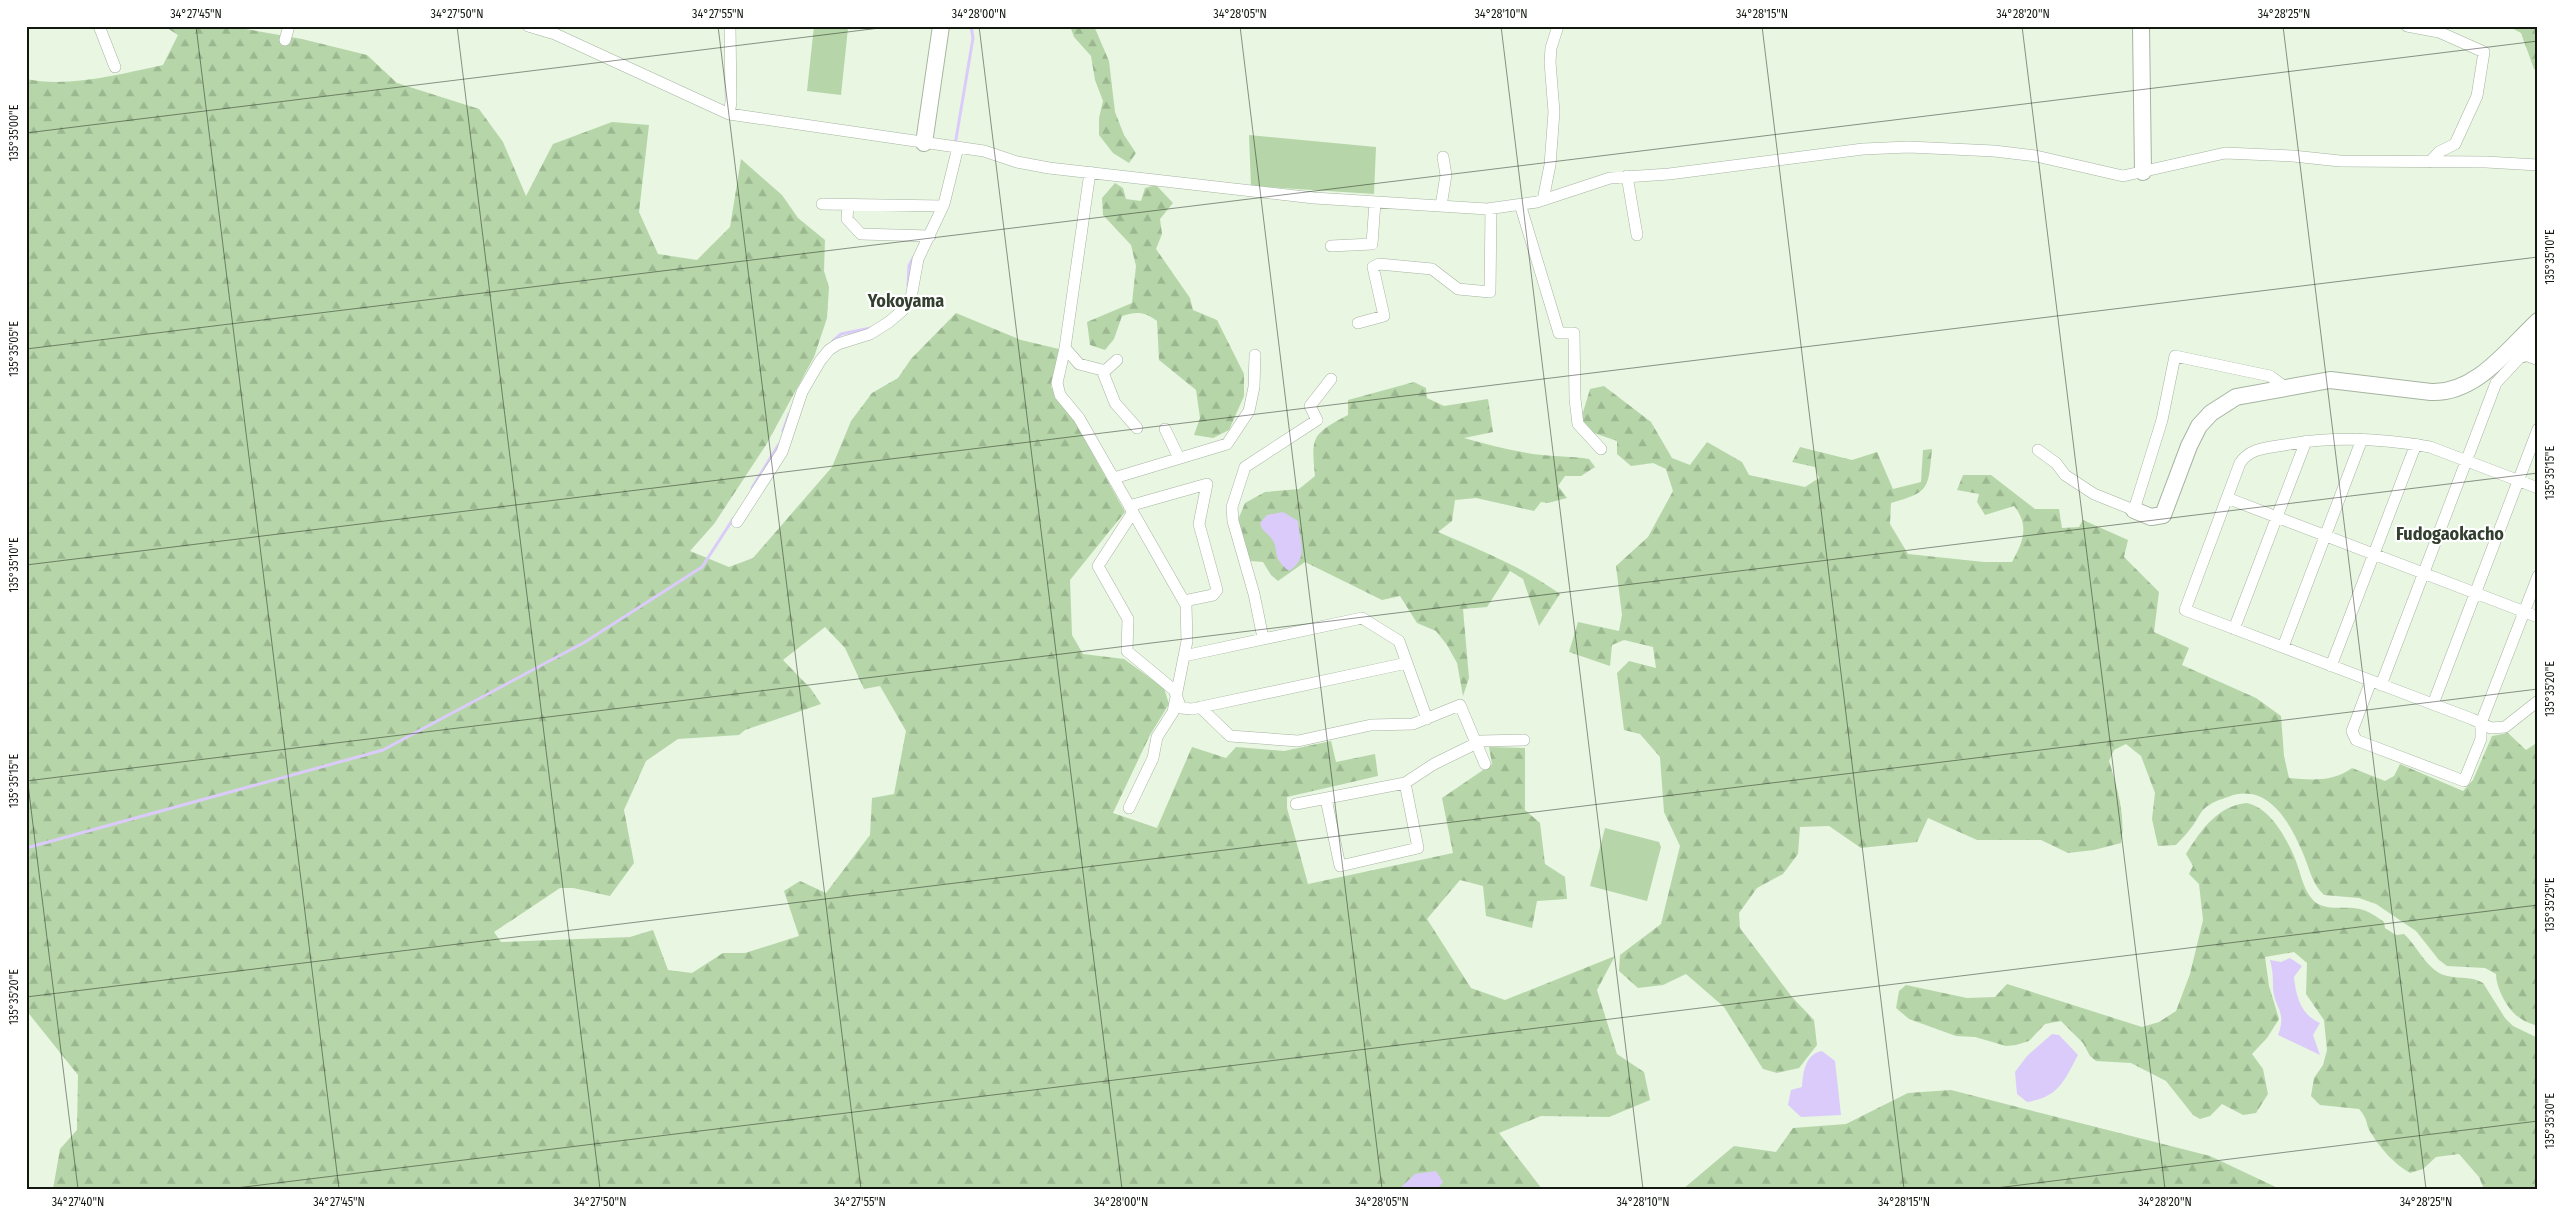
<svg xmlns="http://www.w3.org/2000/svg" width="2564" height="1215" font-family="'Fira Sans Condensed',sans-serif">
<defs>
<pattern id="forest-firs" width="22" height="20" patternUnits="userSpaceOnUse" patternTransform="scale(1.25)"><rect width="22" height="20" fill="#b6d6a9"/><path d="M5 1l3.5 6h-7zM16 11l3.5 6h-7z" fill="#9bb790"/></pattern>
</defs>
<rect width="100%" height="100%" fill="#e8f6e2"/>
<!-- green -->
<path fill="#b6d6a9" d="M814 26 848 28 841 95 807 91Z
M1249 135 1376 147 1374 194 1251 186Z
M1605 828 1659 842 1661 847 1647 901 1590 886Z"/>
<!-- forest -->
<path fill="url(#forest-firs)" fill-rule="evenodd" d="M164 26H229L302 39 367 55 397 83 479 109 503 142 526 196 553 144 612 122 649 125 639 212 658 254 697 260 730 227 741 159 782 195 798 218 825 240 824 271 829 287 827 318 814 357 766 445 714 524 690 551 729 567 753 558 832 467 851 421 872 393 898 378 911 359 956 313 1021 340 1059 349 1051 387 1075 422 1125 512 1070 580 1072 635 1083 654 1124 659 1164 688 1169 704 1150 735 1113 813 1157 828 1192 747 1226 758 1236 747 1284 751 1331 741 1336 762 1375 754 1378 776 1287 797V808L1308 884 1453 853 1442 798 1492 764 1489 747 1525 748V810L1540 823 1545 864 1565 877 1567 899 1537 901 1532 928 1486 916 1483 886 1460 880 1427 919 1471 988 1505 1000 1615 956 1597 990 1617 1054 1644 1072 1650 1100 1609 1117 1541 1116 1499 1133 1542 1189H53L60 1149 77 1130 78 1075 26 1010V79C68 88 121 74 163 65L178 35ZM825 627 845 648 864 689 880 686 906 731 894 794 872 798 870 835 826 893 800 881 784 891 799 936 745 953H723L692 973 668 970 653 930 630 937 501 942 494 932 560 888H573L610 896 634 863 624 810 646 761 678 739 739 735 745 730 821 704 811 689 783 660Z
M1070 26H1094L1109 61 1115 112 1124 135 1136 153 1129 163 1113 153 1099 135V118L1103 101 1095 80 1091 56 1074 37Z
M2508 26H2532L2538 29V71L2534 69 2521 33Z
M1115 183 1123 188 1126 199 1141 201 1145 188 1156 185 1173 203 1160 219 1162 234 1156 249 1190 298 1193 310 1217 320 1244 374V396L1229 430 1213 438 1194 435 1200 418 1196 390 1159 360 1157 321C1145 312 1137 311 1122 316L1114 339 1105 350 1090 345 1087 322 1132 303 1136 266 1131 245 1103 215 1102 198Z
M1414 382 1426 388 1427 398 1444 406 1488 399 1493 432 1464 438C1490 445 1515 452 1542 455 1558 457 1573 456 1589 459L1595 467 1581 476H1565L1558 486 1567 498 1548 503 1541 502 1534 511 1476 498 1455 500 1452 521 1438 532C1480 550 1523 567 1560 594L1539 626 1523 579 1510 571 1487 607 1463 609 1469 678 1463 696 1457 663 1447 645 1436 631 1417 623 1400 596 1382 600 1305 562 1278 581 1271 575 1263 562 1250 561 1238 520 1245 503 1265 492 1299 489 1315 476C1311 436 1312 434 1348 415V400Z
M1604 386 1651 422 1672 458 1690 465 1707 442 1742 462 1749 475 1805 487 1819 478 1815 467 1792 462 1800 447 1852 460 1877 452 1893 489 1921 482 1923 450 1932 449C1928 489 1930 492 1891 503L1890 524 1908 554 1984 562H2012C2023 542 2030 526 2014 506L1985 515 1977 502 1979 494 1957 490 1963 475H1991L2035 509H2059L2062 528 2079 527 2083 520 2128 540 2124 557 2159 592 2154 632 2189 648 2182 665 2256 698 2281 716 2284 756 2289 778C2311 780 2334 782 2352 768L2385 781 2394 776 2400 764 2463 791 2473 780 2492 736 2508 733 2526 750 2538 742V1026C2532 1024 2525 1022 2520 1018 2508 1011 2496 988 2496 974L2485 968 2447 966 2439 960 2416 931 2376 904 2359 898 2324 895C2311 883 2309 866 2302 851 2289 820 2266 782 2228 797 2221 799 2210 803 2204 809 2199 814 2196 822 2191 828 2187 834 2181 839 2176 845L2158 846 2152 819 2155 793 2141 756 2126 744 2114 750 2109 761C2117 787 2126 816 2121 843L2094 850 2068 853 2041 840H1977L1928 818 1917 842 1861 848 1829 826 1800 827 1798 854 1783 874 1757 888 1739 913 1740 928 1792 997 1814 1020 1817 1045 1799 1068 1777 1073 1763 1069 1724 1007 1686 974 1663 985 1638 988 1619 971 1620 955 1661 924 1680 846 1664 812 1660 757 1640 734 1624 730 1617 673 1629 661 1656 668 1653 647 1624 640 1612 645 1610 666 1569 652 1578 622 1619 631 1622 615 1616 566 1648 537 1673 491 1666 469 1653 463 1631 466 1617 454V441L1594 433 1581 419 1590 389Z
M2247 803C2270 808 2285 836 2294 856 2300 870 2302 887 2312 899 2324 913 2345 905 2360 909 2369 911 2377 917 2384 922L2385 928 2396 935 2404 934C2417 946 2425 966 2441 974 2455 980 2470 975 2483 983L2505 1018 2513 1026 2538 1038V1189H2484L2479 1177 2459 1154 2436 1157 2423 1169 2410 1173C2394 1164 2381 1149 2371 1133 2365 1124 2369 1120 2359 1109L2320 1105 2311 1096 2314 1078 2323 1065 2327 1050 2324 1020 2306 994 2307 963 2294 952 2265 957 2269 986 2279 1019 2267 1038 2252 1054 2263 1069 2268 1094 2256 1113 2243 1115 2222 1104 2210 1116 2200 1119 2193 1115 2166 1081 2131 1063 2096 1061 2090 1056 2083 1043 2061 1021 2045 1024 2029 1041 2016 1045 2006 1046 1975 1037 1956 1036 1909 1019 1896 1008 1899 991 1906 985 1967 998 1995 997 2007 984 2142 1027 2159 1022 2176 1011 2190 974 2203 920 2199 884 2189 874 2193 866 2186 854C2201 830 2217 806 2247 803Z
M1951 1090 2210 1156 2280 1189H1683L1734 1146 1776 1152 1793 1128 1846 1124 1908 1093Z"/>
<!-- water -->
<path fill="#dbcbfb" d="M1283 512 1298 521C1300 544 1309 557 1289 571 1270 556 1280 551 1272 539 1267 532 1262 532 1260 523L1267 515Z
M2290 958 2302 966 2294 977C2296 997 2301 1015 2320 1023L2313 1035 2320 1055 2278 1035C2287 1012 2275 1009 2273 989 2273 978 2273 971 2270 960L2281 962Z
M2052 1034 2059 1035 2078 1055C2064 1081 2059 1097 2027 1102L2017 1094 2015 1072 2027 1056Z
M1822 1051 1835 1061 1841 1115 1801 1117 1788 1105 1791 1090 1802 1087C1803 1073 1805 1054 1822 1051Z
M1436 1171 1443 1182 1437 1189H1399L1415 1174Z"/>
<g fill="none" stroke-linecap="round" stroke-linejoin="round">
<!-- stream -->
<path stroke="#dbcbfb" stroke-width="3" d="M955 145 973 38 971 26
M908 286 909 266 913 258
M833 341 841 334 871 328
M783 431 789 414
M752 488 779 444
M30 847 383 750 585 642 702 567 733 519"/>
<!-- street casing -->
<g stroke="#a6b4a1" stroke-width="12">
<path id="street" d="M99 26 115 67
M528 26 555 34 729 114 984 151 1017 162 1049 168 1314 198 1487 209 1537 202 1610 178 1669 174 1863 149 1909 147 1994 151 2036 156 2123 176 2225 153 2293 156 2340 161 2486 162 2538 165
M2407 26 2439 32 2484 52 2477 96 2455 144 2439 152 2430 162
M285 40 289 26
M729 114 731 102 730 26
M1090 172 1065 348 1057 383 1060 395 1079 418 1186 605 1187 641 1173 712 1157 737 1153 758 1129 808
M1627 176 1637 235
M1543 200 1550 165 1554 112 1550 62 1551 48 1558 26
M822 204 943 206
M1520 204 1559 333H1574L1575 399 1578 424 1601 449
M848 205 847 219 861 234 930 236
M1441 206 1446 175 1443 157
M1331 246 1372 244 1375 202
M1358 323 1384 316 1373 267 1379 264 1432 269 1458 289 1490 292 1491 208
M1065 348 1079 364 1102 370 1115 403 1137 428
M1102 370H1106L1117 360
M1165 429 1179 458
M2038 450 2056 463 2065 475 2094 494 2134 510 2162 420 2175 356 2270 376 2285 387
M1114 478 1227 444 1249 411 1254 387 1255 355
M2538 488 2430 447C2381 438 2333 436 2284 445 2267 448 2250 448 2240 463L2185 610 2472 719 2491 728 2505 727 2538 701
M2227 498 2538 617
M1129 506 1207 484 1199 524 1217 590 1213 595 1184 601
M1133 512 1098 566 1128 619 1127 651 1174 690 1181 708 1192 709 1407 663
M737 522 782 452 802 392 820 361 829 350 838 344 870 334 889 322 903 310 911 298 918 259 944 204 958 147
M2234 629 2306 441
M1263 638 1254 594 1233 521 1232 507 1245 467 1317 420 1310 406 1331 379
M2283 647 2362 439
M1184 656 1362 618 1399 641 1427 719
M2331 666 2416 444
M2371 681 2352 731 2356 740 2464 781 2481 739V723L2538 576
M2381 685 2496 383 2523 354 2538 360
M2433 704 2538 429
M1200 707 1230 736 1298 741 1371 725 1413 724 1460 705 1485 764
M1326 799 1340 866 1418 848 1405 783
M1296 804 1405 783 1434 764 1481 741 1524 740"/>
</g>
<!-- secondary casing -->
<g stroke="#a6b4a1" stroke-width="18">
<path id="secondary" d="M2141 26 2143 172
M924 143 941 26
M2523 354 2538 339
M2134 510 2151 517 2163 515 2189 446 2199 426 2211 413 2236 397 2330 380 2431 392C2476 394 2508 349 2538 321"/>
</g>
<!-- street -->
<use href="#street" stroke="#fff" stroke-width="11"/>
<!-- secondary -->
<use href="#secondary" stroke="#fff" stroke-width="16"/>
</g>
<!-- ticks -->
<path fill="none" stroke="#121710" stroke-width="1" stroke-opacity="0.45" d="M196 26 339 1189M457 26 600 1189M718 26 861 1189M979 26 1122 1189M1240 26 1382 1189M1501 26 1643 1189M1762 26 1904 1189M2022 26 2165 1189M2283 26 2426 1189M26 133 896 26M26 349 2538 41M26 565 2538 257M26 768 78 1189M26 781 2538 473M26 997 2538 689M228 1189 2538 905M1988 1189 2538 1121"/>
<g text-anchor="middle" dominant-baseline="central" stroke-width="4.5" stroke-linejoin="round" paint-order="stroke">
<!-- neighbourhood labels -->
<g font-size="18" font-weight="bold" fill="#333f2f" stroke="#fff">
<text x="906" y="301">Yokoyama</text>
<text x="2450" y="534">Fudogaokacho</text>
</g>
</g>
<!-- border -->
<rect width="2564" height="1215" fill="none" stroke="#ffffff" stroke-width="55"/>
<rect x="28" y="28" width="2508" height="1160" fill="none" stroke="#121710" stroke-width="2"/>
<g font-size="12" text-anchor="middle" fill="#121710">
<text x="196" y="18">34°27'45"N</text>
<text x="457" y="18">34°27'50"N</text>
<text x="718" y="18">34°27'55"N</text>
<text x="979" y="18">34°28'00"N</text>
<text x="1240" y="18">34°28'05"N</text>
<text x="1501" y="18">34°28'10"N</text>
<text x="1762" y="18">34°28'15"N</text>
<text x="2023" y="18">34°28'20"N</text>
<text x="2284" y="18">34°28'25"N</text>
<text transform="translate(14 133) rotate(-90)" y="4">135°35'00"E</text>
<text transform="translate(2550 257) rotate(-90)" y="4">135°35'10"E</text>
<text transform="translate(14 349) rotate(-90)" y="4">135°35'05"E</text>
<text transform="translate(2550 473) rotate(-90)" y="4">135°35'15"E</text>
<text transform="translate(14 565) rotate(-90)" y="4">135°35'10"E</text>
<text transform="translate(2550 689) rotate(-90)" y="4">135°35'20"E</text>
<text transform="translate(14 781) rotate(-90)" y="4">135°35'15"E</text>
<text transform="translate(2550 905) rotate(-90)" y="4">135°35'25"E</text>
<text transform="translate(14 997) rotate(-90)" y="4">135°35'20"E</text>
<text transform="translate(2550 1121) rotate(-90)" y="4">135°35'30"E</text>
<text x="78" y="1206">34°27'40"N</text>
<text x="339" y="1206">34°27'45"N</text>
<text x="600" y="1206">34°27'50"N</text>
<text x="860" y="1206">34°27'55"N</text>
<text x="1121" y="1206">34°28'00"N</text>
<text x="1382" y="1206">34°28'05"N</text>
<text x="1643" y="1206">34°28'10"N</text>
<text x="1904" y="1206">34°28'15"N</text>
<text x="2165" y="1206">34°28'20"N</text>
<text x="2426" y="1206">34°28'25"N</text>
</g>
</svg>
